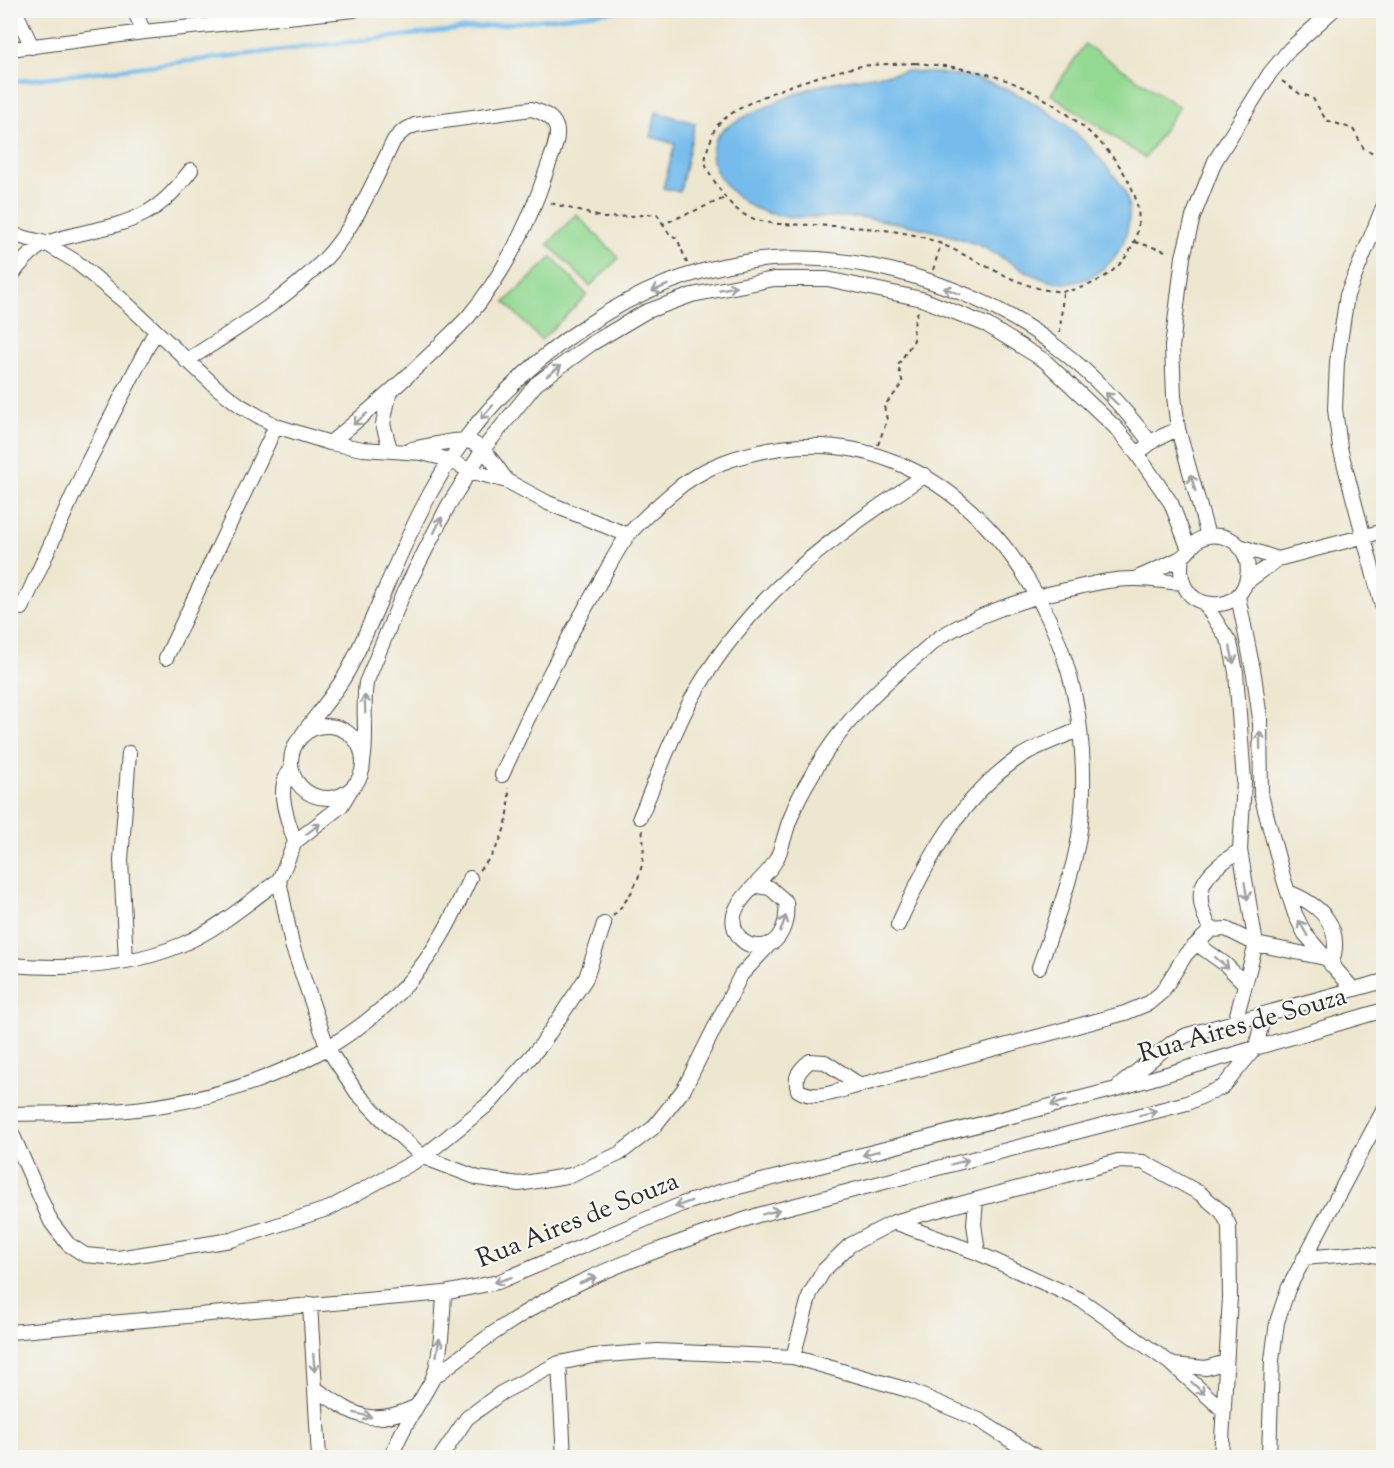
<svg xmlns="http://www.w3.org/2000/svg" width="1394" height="1468" font-family="'Sorts Mill Goudy',serif">
<rect width="100%" height="100%" fill="#f6f6f2"/>
<filter id="ink" filterUnits="userSpaceOnUse"><feTurbulence type="fractalNoise" baseFrequency=".0167" numOctaves="2"/><feDisplacementMap in="SourceGraphic" scale="12" xChannelSelector="R" yChannelSelector="G"/><feConvolveMatrix kernelMatrix="1 2 1 2 8 2 1 2 1" color-interpolation-filters="sRGB"/></filter>
<filter id="wash" filterUnits="userSpaceOnUse"><feTurbulence type="fractalNoise" baseFrequency=".008" numOctaves="4" result="noise"/><feDisplacementMap in="SourceGraphic" scale="24" xChannelSelector="R" yChannelSelector="G"/><feGaussianBlur stdDeviation="1.35" result="paint"/><feColorMatrix in="noise" values="0 0 0 0 0 0 0 0 0 0 0 0 0 0 0 0 0 1.4 0 .05"/><feComposite in="paint" operator="in"/></filter>
<g filter="url(#wash)">
<rect width="100%" height="100%" fill="#eee7d0"/>
<!-- green -->
<path fill="#93d992" stroke="#5f825e" stroke-width="1.5" d="M1085 44 1179 107 1145 158 1051 94Z
M576 214 619 258 590 286 548 244Z
M552 257 587 295 541 340 505 302Z"/>
<!-- water -->
<path fill="#74bcec" stroke="#50748c" stroke-width="1.5" d="M908 71C929 73 953 73 974 78 1024 91 1071 122 1103 162 1110 172 1123 183 1126 195 1142 243 1094 299 1043 279 1023 271 1004 258 985 248 965 239 939 232 917 227 898 223 877 219 857 217 826 215 792 222 762 211 742 204 723 187 715 168 709 155 712 141 722 131 734 119 801 91 818 86 847 78 879 76 908 71Z
M656 112 695 123 680 192 663 188 675 144 651 137Z"/>
<g fill="none" stroke-linecap="round" stroke-linejoin="round">
<!-- stream -->
<path stroke="#74bcec" stroke-width="4.5" d="M10 82 624 10"/>
</g>
</g>
<g filter="url(#ink)">
<g fill="none" stroke-linecap="round" stroke-linejoin="round">
<!-- minor casing -->
<g stroke="#484744" stroke-width="16">
<path id="minor" d="M15 10 32 47
M134 10 144 32
M10 49 144 32 354 10
M1384 205 1347 295 1337 362 1335 409 1340 448 1384 613
M10 234 45 243 75 261 125 302 216 387 241 406 276 426 330 443 363 449 422 453 450 460 470 471 507 481 548 503 628 535
M10 278C18 266 33 248 47 243 78 231 113 230 144 214 165 203 177 188 191 170
M186 361C234 330 282 302 323 261 355 228 374 181 394 140L403 131 415 125 531 109C569 119 557 141 547 169 530 222 504 274 468 317 458 328 446 338 436 349 402 382 367 413 330 443
M389 395 383 424 390 449
M412 449C471 438 471 429 507 481
M1143 449 1156 439 1178 429
M1208 536 1178 429 1174 396 1172 347 1183 257 1193 217 1215 161 1270 73 1289 50 1333 10
M1240 546 1278 559
M1137 578C1151 572 1165 566 1179 559 1194 551 1194 532 1220 536 1262 543 1254 609 1212 604 1186 602 1178 580 1182 557
M1248 581 1278 559 1384 531
M1238 596 1254 675 1260 719 1261 795 1284 880 1295 914 1305 934 1353 989
M1205 604 1230 643 1236 672 1244 781 1240 850 1256 944 1235 1022
M22 608 87 464 155 332
M166 658 276 426
M291 762a36 36 0 1 1 72 0a36 36 0 1 1-72 0Z
M302 735C318 712 339 690 351 665 388 590 414 506 465 439 530 353 635 278 745 262 849 246 975 284 1058 348 1092 374 1125 409 1150 442
M363 762C368 735 362 710 366 683L403 594 448 506 484 448 536 384 591 344 645 312 692 295 774 279H827L922 299 987 325 1045 361 1116 428 1137 454 1171 503 1188 547
M291 769C274 789 288 820 295 842L341 806 350 791
M502 775C530 711 561 649 596 589 607 571 616 550 629 534 641 520 657 506 671 494 702 466 740 454 781 448 943 425 1064 582 1080 730 1083 755 1084 785 1082 811 1079 862 1056 919 1039 967
M640 817C657 778 671 737 691 700 749 595 829 540 925 475
M295 842 279 880 292 945 328 1049 357 1093 386 1123 423 1157 478 1178 519 1184 572 1175 619 1154 653 1128 684 1089 741 975 768 946
M757 886 770 888 786 902C788 920 782 946 760 946 752 946 746 945 740 938 716 907 764 884 776 860 783 847 785 831 791 817 796 802 805 786 813 773 839 728 875 690 915 658 924 651 933 641 943 635 981 613 1027 598 1070 589 1092 584 1115 578 1137 579 1152 579 1167 582 1182 583
M1288 892C1321 905 1345 927 1331 965
M898 925C927 860 960 797 1021 756 1039 745 1061 738 1080 729
M1211 930C1188 888 1205 874 1240 850
M1197 944 1225 964 1245 984
M126 961 121 860 129 753
M10 965C67 970 130 967 183 944 218 929 249 902 279 880
M860 1085 825 1062 810 1061C799 1070 794 1076 798 1090 816 1102 840 1090 860 1085L1125 1013 1149 1003 1162 992 1186 954 1211 930 1226 929 1256 944 1325 958
M1119 1086 1173 1042 1187 1035 1384 981
M10 1114C57 1113 105 1114 151 1107 263 1091 384 1038 442 935 453 917 461 897 470 878
M10 1129 51 1222 68 1244 85 1255 118 1258 231 1240 330 1208 423 1157 491 1102 542 1044 586 978 604 924
M976 1200 974 1224 978 1253
M894 1222 978 1253 1081 1300 1173 1365 1223 1410
M1304 1258 1361 1253 1384 1257
M310 1304 319 1458
M10 1332 444 1293 498 1282 682 1204 723 1191 1116 1089 1384 1010
M793 1357 810 1294 824 1270 850 1245 894 1222 1118 1161 1143 1162 1201 1194 1222 1212 1229 1225 1230 1297 1221 1458
M559 1363 564 1458
M1173 1365 1206 1368 1226 1362
M433 1378C479 1342 526 1308 579 1283 636 1256 698 1236 758 1215L1187 1103 1223 1087 1256 1047 1264 1014
M316 1389C355 1415 369 1428 415 1407
M391 1458C401 1429 418 1406 432 1380 441 1362 443 1315 444 1293
M440 1458 467 1418 501 1393 559 1363 593 1356 657 1351 793 1357 908 1390 979 1420 1038 1458
M1269 1458 1272 1360 1277 1322 1288 1289 1384 1109"/>
</g>
<!-- path -->
<path stroke="#484744" stroke-width="2" stroke-dasharray="4.5 4.5" stroke-linecap="butt" d="M915 63C951 66 984 70 1018 85 1069 107 1160 178 1134 242 1123 270 1092 289 1063 291 1022 294 966 250 925 238 891 228 850 227 814 225 791 224 768 226 747 216 729 207 719 189 709 172 703 163 706 152 710 142 712 138 713 131 716 127 738 99 826 72 862 66 879 64 897 64 915 63Z
M1282 81 1300 94 1312 97 1326 120 1353 129 1364 149 1384 157
M551 203 604 218 657 214 663 224
M1135 242 1169 252
M687 263 677 238 670 235 663 224 725 198
M933 270 941 244
M1060 333 1063 291
M878 445 887 420 884 406 903 384 898 365 914 340 913 328 918 311
M10 634 17 620
M479 870C500 851 513 815 508 788
M613 916C637 891 648 864 642 829"/>
<!-- minor -->
<use href="#minor" stroke="#fff" stroke-width="14"/>
</g>
<!-- one-way arrows -->
<defs><path id="oneway-shaft" d="M-6 0H5M1.5-3L5.5 0L1.5 3" fill="none" stroke-width="1.6" stroke-linecap="round" stroke-linejoin="round" transform="scale(1.5)"/></defs>
<g stroke="#a0a0a0">
<use href="#oneway-shaft" transform="translate(660 288) rotate(158)"/>
<use href="#oneway-shaft" transform="translate(728 288) rotate(-11)"/>
<use href="#oneway-shaft" transform="translate(952 291) rotate(-158)"/>
<use href="#oneway-shaft" transform="translate(554 371) rotate(-36)"/>
<use href="#oneway-shaft" transform="translate(1112 399) rotate(-136)"/>
<use href="#oneway-shaft" transform="translate(487 412) rotate(132)"/>
<use href="#oneway-shaft" transform="translate(360 419) rotate(141)"/>
<use href="#oneway-shaft" transform="translate(1193 483) rotate(-106)"/>
<use href="#oneway-shaft" transform="translate(438 525) rotate(-63)"/>
<use href="#oneway-shaft" transform="translate(1232 655) rotate(78)"/>
<use href="#oneway-shaft" transform="translate(365 704) rotate(-92)"/>
<use href="#oneway-shaft" transform="translate(1260 740) rotate(-91)"/>
<use href="#oneway-shaft" transform="translate(313 829) rotate(-37)"/>
<use href="#oneway-shaft" transform="translate(1246 891) rotate(80)"/>
<use href="#oneway-shaft" transform="translate(783 924) rotate(-71)"/>
<use href="#oneway-shaft" transform="translate(1303 928) rotate(-120)"/>
<use href="#oneway-shaft" transform="translate(1222 963) rotate(41)"/>
<use href="#oneway-shaft" transform="translate(1059 1103) rotate(165)"/>
<use href="#oneway-shaft" transform="translate(1148 1113) rotate(-15)"/>
<use href="#oneway-shaft" transform="translate(871 1153) rotate(165)"/>
<use href="#oneway-shaft" transform="translate(960 1162) rotate(-15)"/>
<use href="#oneway-shaft" transform="translate(683 1204) rotate(159)"/>
<use href="#oneway-shaft" transform="translate(771 1212) rotate(-15)"/>
<use href="#oneway-shaft" transform="translate(503 1280) rotate(162)"/>
<use href="#oneway-shaft" transform="translate(588 1280) rotate(-22)"/>
<use href="#oneway-shaft" transform="translate(438 1347) rotate(-80)"/>
<use href="#oneway-shaft" transform="translate(314 1363) rotate(85)"/>
<use href="#oneway-shaft" transform="translate(1198 1388) rotate(42)"/>
<use href="#oneway-shaft" transform="translate(363 1415) rotate(14)"/>
</g>
</g>
<g text-anchor="middle" dominant-baseline="central" stroke-width="4.5" stroke-linejoin="round" paint-order="stroke">
<!-- street labels -->
<g font-size="26" fill="#2b2b2b" stroke="#f6f6f2">
<text transform="translate(1243 1026) rotate(-16)">Rua Aires de Souza</text>
<text transform="translate(578 1221) rotate(-22)">Rua Aires de Souza</text>
</g>
</g>
<!-- margin -->
<rect width="1394" height="1468" fill="none" stroke="#f6f6f2" stroke-width="36"/>
</svg>
